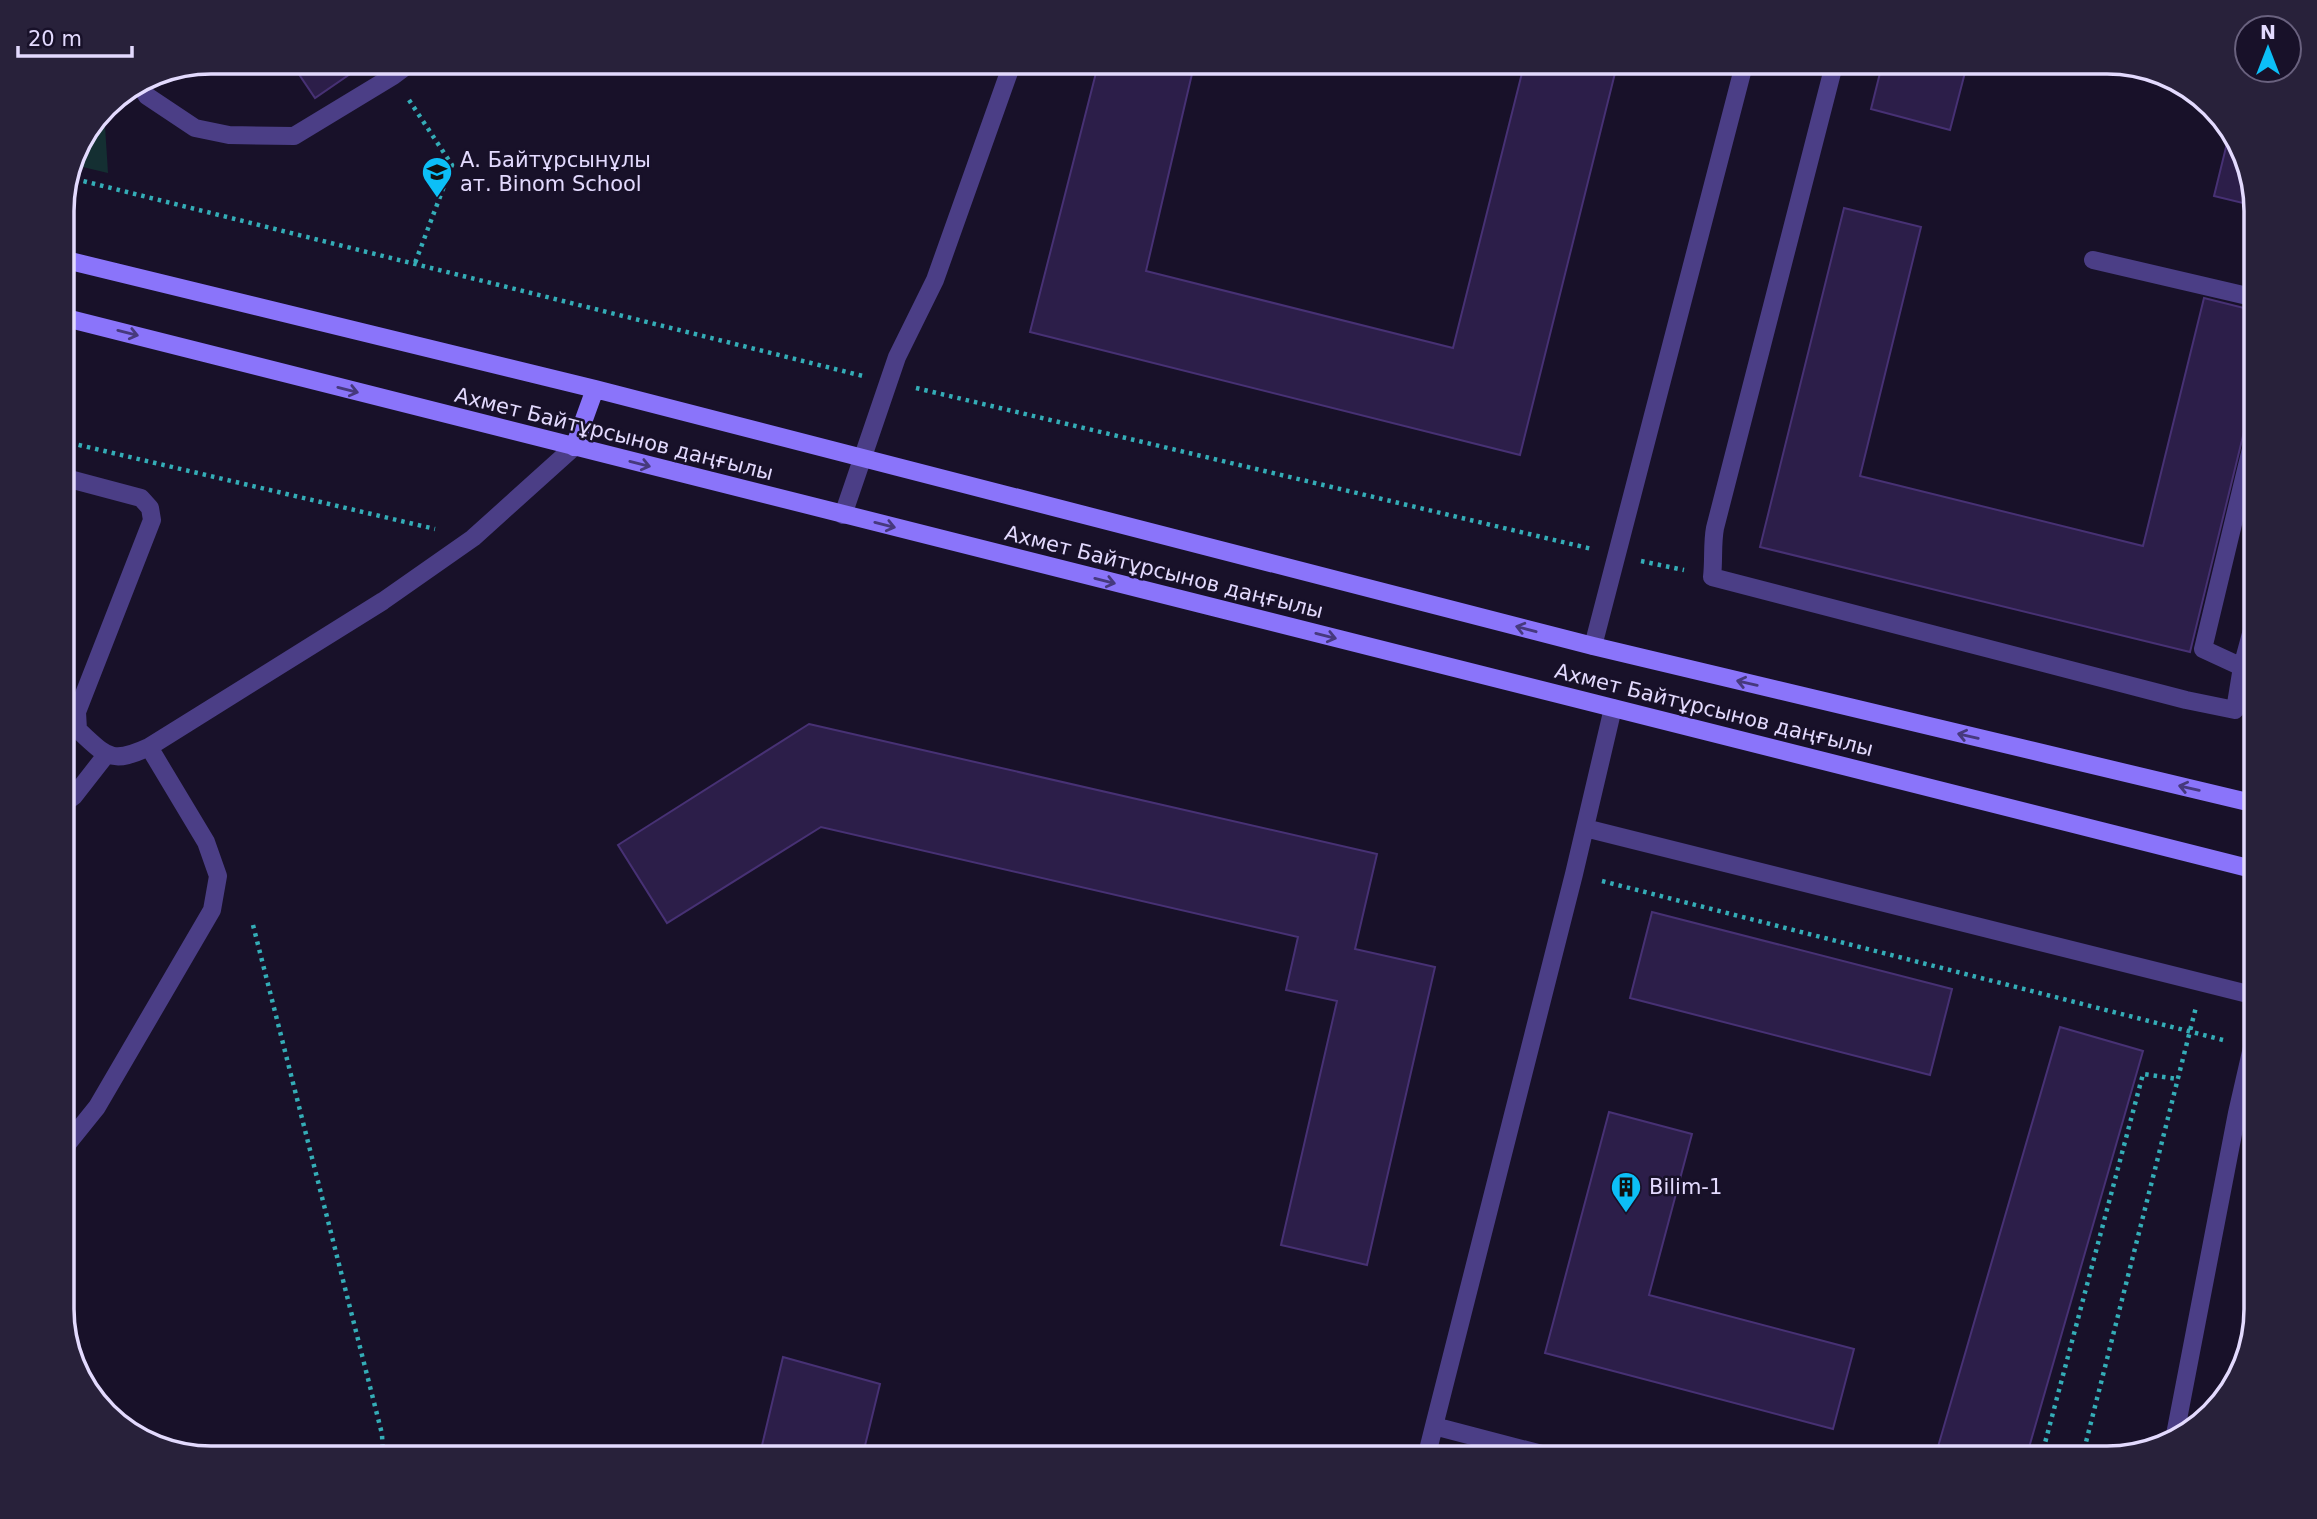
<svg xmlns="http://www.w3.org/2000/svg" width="2317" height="1519" font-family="'DejaVu Sans',sans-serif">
<rect width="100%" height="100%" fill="#181129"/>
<!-- green -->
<path fill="#142f32" d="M98 116 105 126 108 173 70 164 73 153Z"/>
<!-- building -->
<path fill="#2c1e49" stroke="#473174" stroke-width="2" d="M290 61H369L315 98Z
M1099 61H1195L1146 271 1453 348 1525 61H1618L1520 455 1030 332Z
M1883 61H1968L1950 130 1871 109Z
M2230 131 2236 136 2255 206 2214 196Z
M1844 208 1921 227 1860 476 2143 546 2204 298 2256 311V383L2190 652 1760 547Z
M809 724 1377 854 1355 949 1435 967 1367 1265 1281 1245 1337 1001 1286 990 1298 937 821 827 667 923 618 845Z
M1652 912 1952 989 1930 1075 1630 998Z
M2060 1027 2143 1051 2026 1458H1938L1935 1457Z
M1609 1112 1692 1134 1649 1295 1854 1349 1833 1429 1545 1353Z
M783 1357 880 1384 862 1458H759Z"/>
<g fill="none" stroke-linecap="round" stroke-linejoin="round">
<!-- path -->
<path stroke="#34adb7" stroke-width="4.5" stroke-dasharray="3.5 5" stroke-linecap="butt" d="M409 100 452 165 415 263
M67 177 863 376
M916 388 1592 549
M62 441 435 529
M1641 561 1684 570
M1602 881 2227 1041
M253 925 382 1434 383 1458
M2041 1458 2143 1074 2178 1079
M2082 1458 2196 1007"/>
<!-- lane -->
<path stroke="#4b3e86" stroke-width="18" d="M1835 61 1715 528C1712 544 1714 560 1712 577L2186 700 2235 710 2242 667 2256 615
M139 83 147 96 195 128 229 135 294 136 393 76 413 61
M2093 260 2256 298
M62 477 141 498 150 508 152 520 77 712
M843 515 897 357 935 280 1013 61
M1593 646 1745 61
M2242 667 2203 649 2256 428
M62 707 77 712 78 730C107 756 110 765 149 747L383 601 473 538 574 447
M62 805 74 796 106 755
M1585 828 2256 996
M62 1163 68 1143 97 1107 212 910 218 876 206 842 149 747
M2174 1440 2237 1113 2256 1030
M1426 1458 1434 1426
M1557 1458 1434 1426 1574 874 1613 708"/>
<!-- secondary -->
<path stroke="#8a74fa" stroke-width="18" d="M62 259 595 389 1593 646 2256 804
M62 317 2256 870
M574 447 595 389"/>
</g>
<!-- one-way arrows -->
<defs><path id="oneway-shaft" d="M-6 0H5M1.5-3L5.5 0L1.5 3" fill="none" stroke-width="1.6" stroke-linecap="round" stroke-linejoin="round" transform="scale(1.75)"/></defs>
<g stroke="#46397d">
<use href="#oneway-shaft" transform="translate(128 333) rotate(14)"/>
<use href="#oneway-shaft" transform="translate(348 390) rotate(14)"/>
<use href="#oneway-shaft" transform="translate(640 464) rotate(14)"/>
<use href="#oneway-shaft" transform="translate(885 525) rotate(14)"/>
<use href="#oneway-shaft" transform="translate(1105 581) rotate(14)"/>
<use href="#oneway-shaft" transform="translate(1526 629) rotate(-165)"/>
<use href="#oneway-shaft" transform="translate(1326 636) rotate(14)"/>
<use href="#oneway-shaft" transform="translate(1747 683) rotate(-167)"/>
<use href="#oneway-shaft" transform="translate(1968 736) rotate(-167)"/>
<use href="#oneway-shaft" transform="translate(2189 788) rotate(-167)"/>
</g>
<!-- icons -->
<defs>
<g id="school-pin" transform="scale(1.575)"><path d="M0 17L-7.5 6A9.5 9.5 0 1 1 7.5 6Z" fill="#0cbff7" stroke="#181129"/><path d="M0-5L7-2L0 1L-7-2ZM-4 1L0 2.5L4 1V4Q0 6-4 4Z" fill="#111"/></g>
<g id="building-pin" transform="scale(1.575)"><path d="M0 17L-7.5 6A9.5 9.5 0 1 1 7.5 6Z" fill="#0cbff7" stroke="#181129"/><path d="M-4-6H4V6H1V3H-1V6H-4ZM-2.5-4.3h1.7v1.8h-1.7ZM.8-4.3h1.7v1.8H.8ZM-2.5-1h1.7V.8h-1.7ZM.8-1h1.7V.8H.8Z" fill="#111"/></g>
</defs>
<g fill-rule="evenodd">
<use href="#school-pin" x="437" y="172"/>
<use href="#building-pin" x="1626" y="1187"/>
</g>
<g text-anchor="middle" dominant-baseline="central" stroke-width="5" stroke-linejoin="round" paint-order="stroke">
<!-- poi labels -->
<g font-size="21" fill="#e3dafe" stroke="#181129" text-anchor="start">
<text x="460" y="160">А. Байтұрсынұлы<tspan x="460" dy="24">ат. Binom School</tspan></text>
<text x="1649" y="1187">Bilim-1</text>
</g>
<!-- street labels -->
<g font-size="21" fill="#e3dafe" stroke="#181129">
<text transform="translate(614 434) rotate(14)">Ахмет Байтұрсынов даңғылы</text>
<text transform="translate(1164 572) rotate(14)">Ахмет Байтұрсынов даңғылы</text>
<text transform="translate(1714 710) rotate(14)">Ахмет Байтұрсынов даңғылы</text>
</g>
</g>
<!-- crop -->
<path d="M0 0H2317V1519H0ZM211 74H2107A137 137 0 0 1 2244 211V1309A137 137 0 0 1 2107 1446H211A137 137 0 0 1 74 1309V211A137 137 0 0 1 211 74Z" fill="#28213a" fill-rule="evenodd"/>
<path fill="none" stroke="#e3dafe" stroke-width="3.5" d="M211 74H2107A137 137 0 0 1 2244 211V1309A137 137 0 0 1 2107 1446H211A137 137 0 0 1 74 1309V211A137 137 0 0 1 211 74Z"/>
<!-- north arrow -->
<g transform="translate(2268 49)"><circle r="33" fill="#181129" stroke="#69617e" stroke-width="2"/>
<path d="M0-5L12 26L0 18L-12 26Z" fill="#0cbff7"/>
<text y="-10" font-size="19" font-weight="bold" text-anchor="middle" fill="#e3dafe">N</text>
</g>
<!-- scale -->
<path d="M18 46v10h114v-10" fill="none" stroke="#e3dafe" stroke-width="3.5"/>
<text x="28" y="46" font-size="21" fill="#e3dafe" stroke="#181129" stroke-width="5" paint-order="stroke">20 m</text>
</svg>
